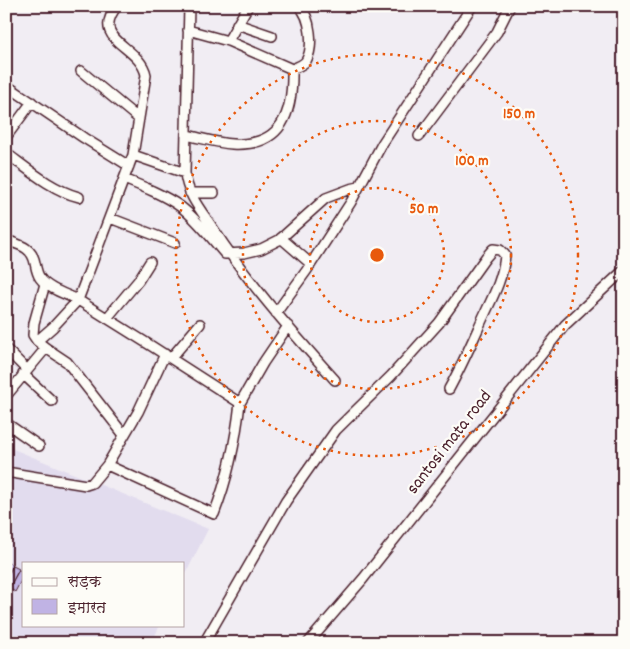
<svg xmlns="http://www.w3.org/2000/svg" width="630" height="649" font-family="Dekko,'Playpen Sans Deva',sans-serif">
<rect width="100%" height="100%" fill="#f1edf3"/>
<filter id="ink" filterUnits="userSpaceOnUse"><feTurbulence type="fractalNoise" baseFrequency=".02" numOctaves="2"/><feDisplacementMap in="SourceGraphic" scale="10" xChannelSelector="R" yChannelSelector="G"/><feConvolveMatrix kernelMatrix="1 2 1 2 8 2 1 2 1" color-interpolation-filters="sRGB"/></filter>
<g filter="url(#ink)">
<!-- built -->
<path fill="#e2dcee" d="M6 446 208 529 184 577V563H24V625H160L154 638 162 643H6Z"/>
<!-- building -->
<path fill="#c0b3e4" stroke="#4a1f2b" d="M7 562 13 565 6 578V564Z
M13 566 19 569 9 588 6 586V579Z
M19 570 24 572V575L15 592 9 588Z"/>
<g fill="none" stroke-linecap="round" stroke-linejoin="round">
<!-- minor casing -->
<g stroke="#4a1f2b" stroke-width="12">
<path id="minor" d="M117 6C89 41 140 45 146 75L133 155 78 300 153 347 240 403 263 363 288 326
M189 6 185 173C187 193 199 208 210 224 246 280 290 330 335 380
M237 24 272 36
M188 30 228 41 292 69C297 67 303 65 306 61 314 47 311 17 299 6
M228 41 248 6
M81 71 139 119
M6 85 84 138 129 166
M186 135C201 138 217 143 232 144 283 147 293 112 292 69
M419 136 497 32 510 6
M6 137 32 102
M6 153C28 169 52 190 79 197
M133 155 185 173
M124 179C144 187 164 195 181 207 198 220 211 238 225 254L244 253 261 249 279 240 326 198 350 189 359 187
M190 193H214
M110 218 175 243
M281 238 311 264
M6 240C20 245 32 247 35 263 36 268 37 274 40 278 48 289 66 294 78 300L53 327 37 341
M45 284 34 323 33 335 37 341 46 348 67 362 124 435
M276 313 307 270 351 202 382 144 472 6
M107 318 138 281 150 262
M6 349 27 370
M165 354 138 412 107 465 214 514C227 481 236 439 240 403
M171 358 200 324
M23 374 52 401
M6 396 46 348
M6 423 39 446
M6 472 86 485 92 483 107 465
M204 643 286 501 336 430 391 376 439 323 486 257 493 249 500 250 505 255C503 282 488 305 478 329 469 349 460 369 449 389
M308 643 363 579 565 325 624 270"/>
</g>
<!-- minor -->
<use href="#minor" stroke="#fdfcf7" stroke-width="9"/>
</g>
</g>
<!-- distance rings -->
<g fill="none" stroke="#e8590c" stroke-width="2.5" stroke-dasharray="2.5 5">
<circle cx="377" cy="255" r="67"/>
<circle cx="377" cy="255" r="134"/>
<circle cx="377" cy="255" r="201"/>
</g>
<g text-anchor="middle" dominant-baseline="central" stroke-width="4.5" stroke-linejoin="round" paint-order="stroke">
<!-- street labels -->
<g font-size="18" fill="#4a1f2b" stroke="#fdfcf7">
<text transform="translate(450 443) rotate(-52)">santosi mata road</text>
</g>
</g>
<circle cx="377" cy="255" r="8" fill="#e8590c" stroke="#fdfcf7" stroke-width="2.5"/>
<g font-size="15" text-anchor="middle" font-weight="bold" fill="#e8590c" stroke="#fdfcf7" stroke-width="4.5" stroke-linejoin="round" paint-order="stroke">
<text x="519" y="118">150 m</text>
<text x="472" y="165">100 m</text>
<text x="424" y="213">50 m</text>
</g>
<!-- margin -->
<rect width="630" height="649" fill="none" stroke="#fdfcf7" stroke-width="25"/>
<rect x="12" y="12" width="605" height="624" fill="none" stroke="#4a1f2b" stroke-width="2" filter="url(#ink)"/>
<!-- legend -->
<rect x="22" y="562" width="162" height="65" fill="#fdfcf7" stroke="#b5a4a5"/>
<rect x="32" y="578" width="25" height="8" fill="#fdfcf7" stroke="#b5a4a5"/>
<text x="68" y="586" font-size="15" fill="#4a1f2b">सड़क</text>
<rect x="32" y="599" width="25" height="15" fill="#c0b3e4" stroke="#b5a4a5"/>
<text x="68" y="612" font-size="15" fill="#4a1f2b">इमारत</text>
</svg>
